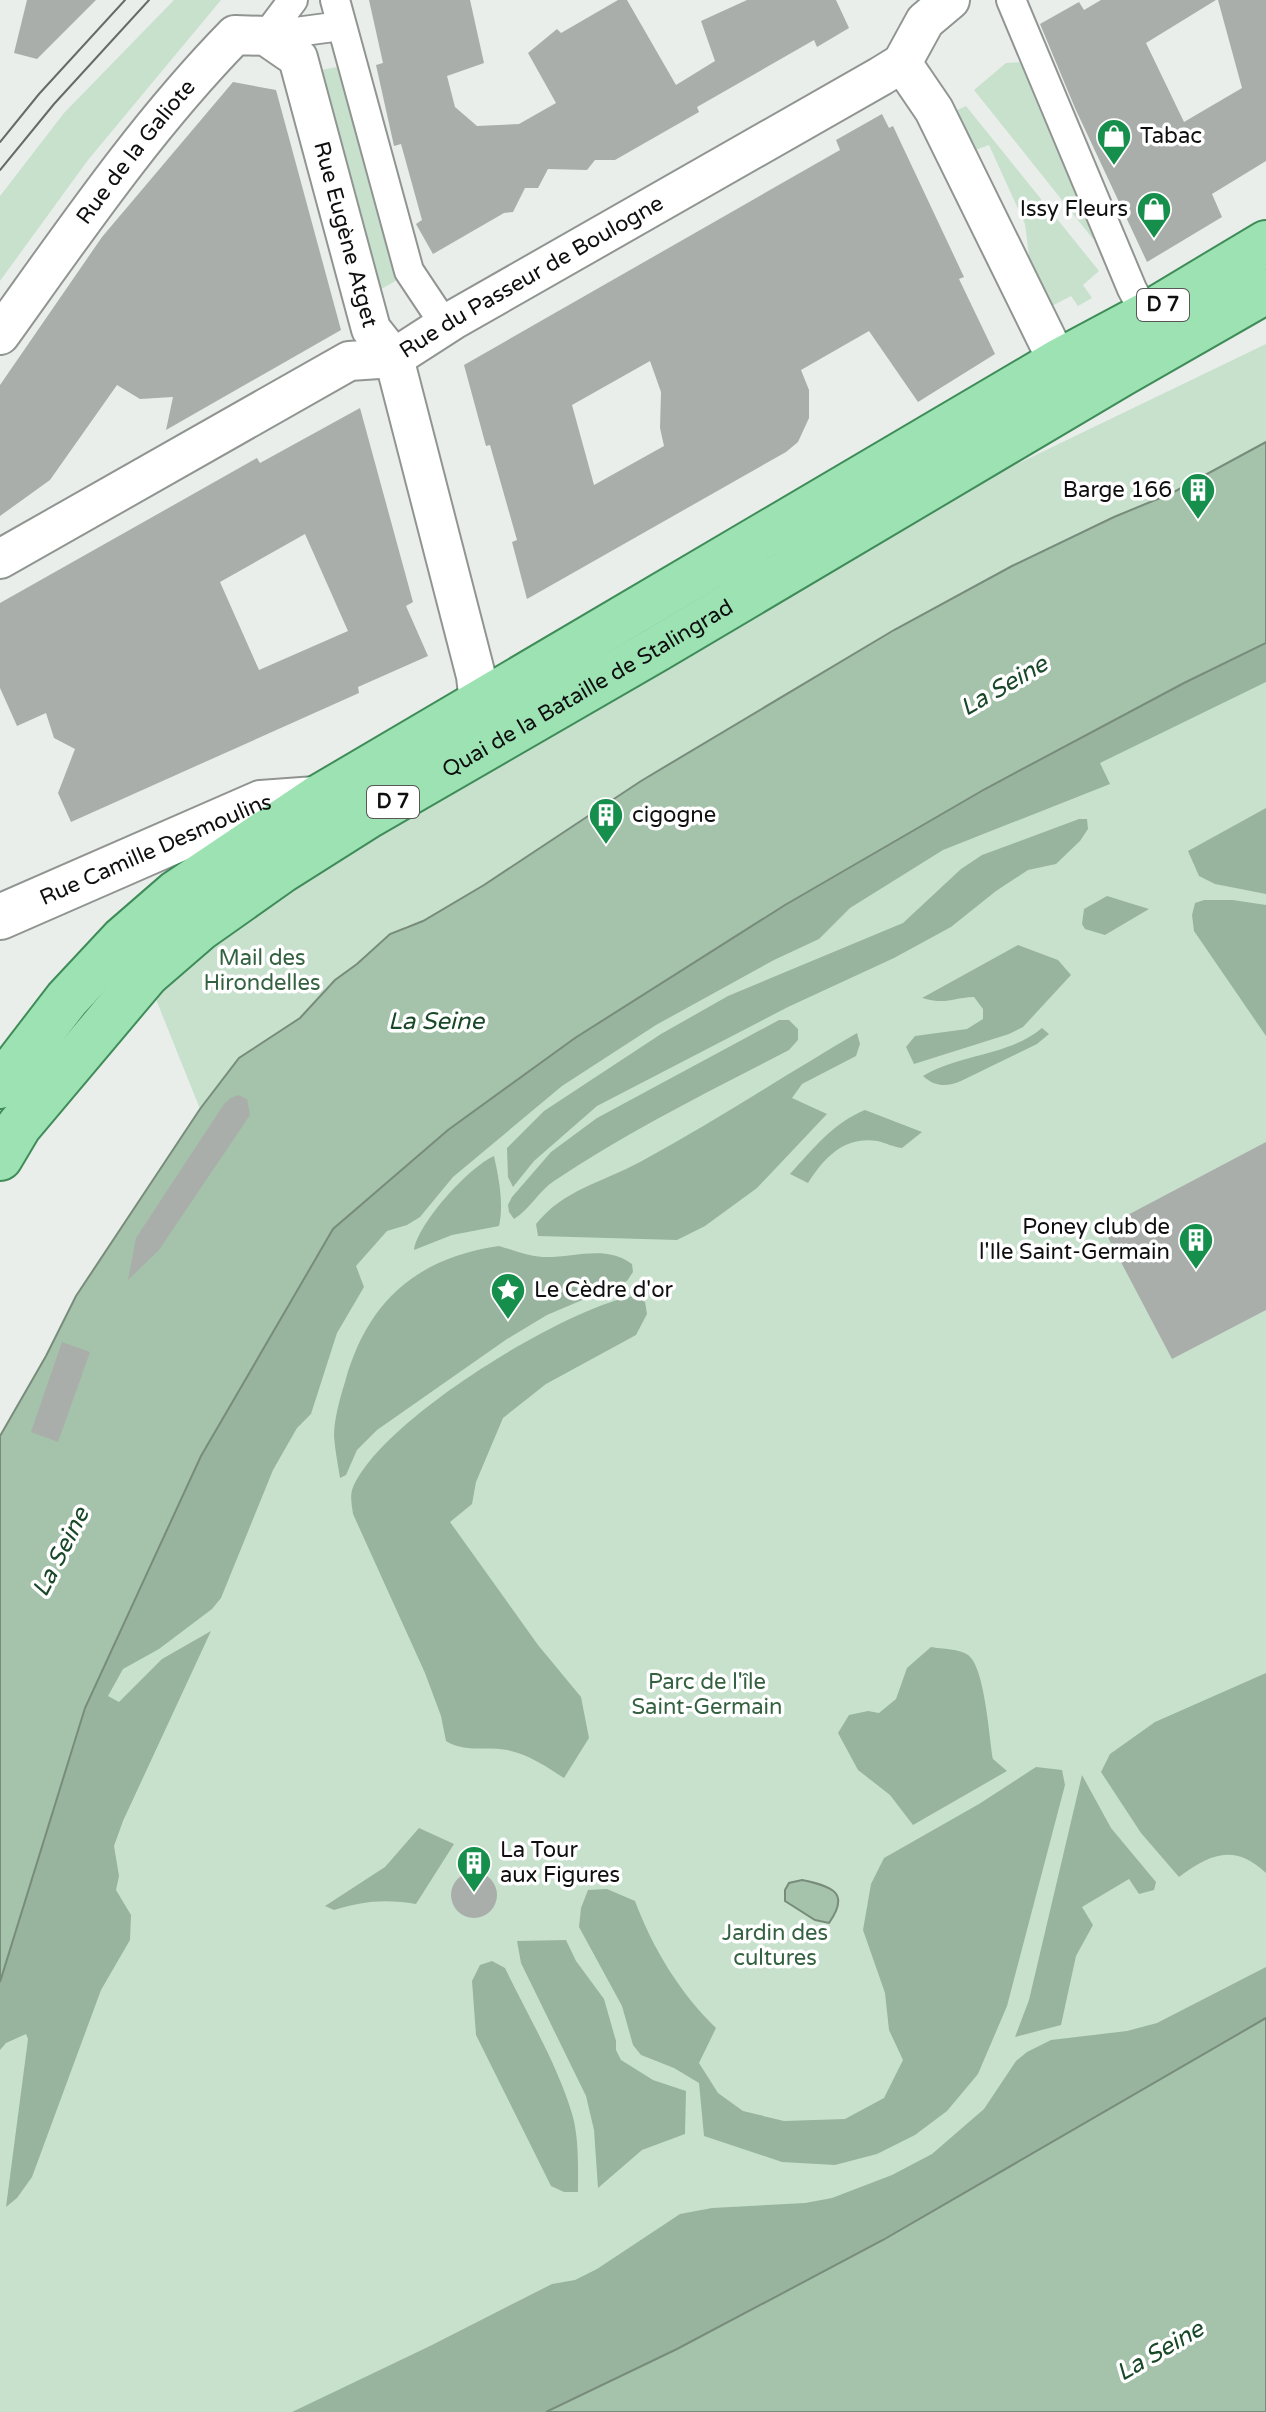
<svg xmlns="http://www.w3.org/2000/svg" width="1266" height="2412" font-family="'Varela Round',sans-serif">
<rect width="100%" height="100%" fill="#e9eeea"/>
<!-- green -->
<path fill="#c7e1cd" d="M174 0H221L88 160 0 281V196L64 113Z
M1023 62 1103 234 1093 239 974 90 1006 63Z
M342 66 399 279 374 293 316 71Z
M966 106 1099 271 1083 285 1092 298 1078 306 1071 296 1050 307 1032 279 1025 224 989 145 970 152 953 112Z
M1266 344V442L1172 493 1114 517 1012 566 894 630 641 781 484 885 422 921 406 926 335 980 300 1018 239 1058 200 1109 147 977 847 546Z
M1266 643V2018L546 2412H0V1982L84 1708 201 1456 448 1130Z"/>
<!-- forest -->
<path fill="#98b49e" d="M1266 643V682L1100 763 1110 784 943 850 850 908 819 939 774 960 656 1025 562 1086 453 1177 420 1217 407 1225 387 1231 356 1266 364 1287 337 1333 311 1414 297 1428 273 1470 221 1598 212 1609 159 1649 123 1669 108 1696 119 1702 162 1659 211 1631 123 1821 114 1846 119 1876 116 1890 131 1915 130 1940 101 1990 32 2177 17 2198 6 2207 28 2039 26 2034 6 2043 0 2050V1982L84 1708 201 1456 333 1229 448 1130 575 1038 785 905 985 789 1184 683Z
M1266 808V894L1215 884 1199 876 1188 851Z
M1079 819H1087L1088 829 1080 841 1056 864 1028 870 996 891 951 927 894 958 788 1007 597 1106 534 1161 513 1187 508 1177 507 1148 544 1111 661 1034 728 996 903 923 961 869 982 855Z
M1107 896 1149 909 1105 935 1085 929 1082 924 1084 909Z
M1204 900H1233L1266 905V1036L1194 931 1192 915 1195 903Z
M1018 945 1058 960 1071 975 1023 1027 1009 1034 914 1064 906 1047 915 1036 967 1029 983 1019V1009L974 997C950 998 948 1005 922 998Z
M779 1020H789L798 1029V1040L789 1050C710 1091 628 1131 554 1181 539 1191 530 1209 514 1219L509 1212 508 1205 512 1197 551 1152 597 1118Z
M1042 1028 1049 1034 1037 1044 961 1081C947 1087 935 1087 923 1076 959 1054 1009 1056 1042 1028Z
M857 1033 860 1044 856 1056 802 1084 792 1098 827 1114 757 1188 705 1226 677 1240 538 1236 536 1224C563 1190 603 1182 640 1162 714 1122 785 1075 857 1033Z
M865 1110 922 1132 902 1148C893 1147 886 1143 877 1141 844 1136 824 1158 808 1183L790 1174C813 1149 833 1123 865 1110Z
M494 1156C499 1179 504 1204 499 1226L452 1235 414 1250C418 1223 469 1167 494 1156Z
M499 1246C513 1250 528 1256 543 1257 573 1258 606 1244 632 1264L633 1272 627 1281 547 1315 507 1339 377 1430 357 1450 346 1475 340 1478C338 1465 335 1450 334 1436 334 1419 340 1398 345 1382 367 1302 416 1258 499 1246Z
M633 1296 645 1302 647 1314 636 1335 546 1384 503 1418 476 1482 472 1504 450 1522 538 1645 581 1697 589 1738 564 1778C547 1767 528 1754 507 1750 486 1746 465 1753 446 1741L441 1716 425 1673 353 1514C352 1506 350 1497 352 1490 377 1422 563 1309 633 1296Z
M931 1647C942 1649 960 1649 968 1655 985 1667 989 1737 993 1759L1007 1771 913 1825 890 1795 858 1770 838 1733 849 1715 868 1711 879 1713 896 1699 907 1668Z
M1266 1673V1873C1234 1843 1210 1854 1179 1877L1141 1833 1101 1772 1110 1754 1155 1722Z
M1036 1767 1062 1770 1065 1785 1007 2006 978 2074 947 2111 915 2135 877 2154 835 2165 782 2162 704 2136 699 2083 674 2068 641 2055 633 2045 622 2006 579 1927 581 1908 588 1890 607 1889 635 1901C653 1949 680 1993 716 2028L699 2063 718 2093 743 2111 784 2121 845 2119 884 2098 903 2060 889 2030 885 1993 863 1930 871 1884 884 1858 979 1804Z
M1082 1775 1111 1828 1156 1882 1154 1890 1139 1894 1129 1879 1082 1907 1093 1925 1076 1956 1061 2025 1015 2037 1029 2000Z
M419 1828 454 1844 416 1904C386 1899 363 1901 334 1910L325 1906 385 1867Z
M566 1940 576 1961 604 1999 616 2041V2050L621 2060 653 2080 686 2091 685 2134 642 2150 598 2188 594 2130 586 2096 521 1963 517 1941Z
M492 1961 505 1968C528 2016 558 2065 573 2117 579 2141 578 2167 578 2192H564L551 2186 476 2035 472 1981 480 1965Z
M1266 1967V2018L883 2240 677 2349 546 2412H292L430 2346 552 2284 575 2280 597 2269 680 2214 712 2208 805 2203 832 2198 892 2175 932 2154 984 2109 1016 2061 1027 2052 1051 2040 1127 2031 1157 2023Z"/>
<!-- water -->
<path fill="#a5c2ab" stroke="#788c7c" stroke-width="2" d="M1266 442V643L1184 683 985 789 785 905 575 1038 448 1130 333 1229 201 1456 85 1708 0 1982V1436L46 1356 76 1296 200 1109 239 1058 300 1018 335 980 357 964 390 934 423 921 484 885 641 781 894 630 1012 566 1114 517 1172 493Z
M802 1880C831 1886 851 1892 829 1923L815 1920 785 1901V1890L789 1883Z
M1266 2018V2412H546L677 2349 883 2240Z"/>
<!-- building -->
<path fill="#a9aeaa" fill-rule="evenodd" d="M27 0H96L37 59 14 53Z
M369 0H470L484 63 447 76 455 107 477 126 519 124 556 103 528 53 557 29 561 33 618 0H627L676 85 715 61 701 21 747 0H836L849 28 817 47 814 40 697 107 699 112 615 160H595L587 170 548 169 538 188H525L513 212 504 213 433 254 416 224 422 220 401 144 394 146 376 65 383 63Z
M1101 0H1216L1146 43 1184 122 1242 88 1218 0H1266V161L1212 194 1222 217 1147 262 1075 108 1040 24 1079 2 1084 10Z
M233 82 276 90 341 330 166 430 173 397 140 399 117 385 50 480 0 516V385L102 237Z
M882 114 889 128 893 126 964 277 959 279 995 354 918 402 869 331 801 370 809 390V418L798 442 786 452 527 599 512 542 517 540 490 445 486 446 464 365 840 150 836 140ZM650 361 661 392 660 428 664 446 594 485 572 405Z
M360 408 413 602 406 606 428 656 358 687 359 693 71 822 58 793 75 749 54 738 46 713 17 726 0 688V603L257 458 260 463ZM305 534 348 631 259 670 220 582Z
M238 1095 247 1099 250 1115 159 1250 128 1280 136 1238 224 1104 231 1098Z
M1266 1142V1310L1172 1359 1103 1228Z
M62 1342 90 1352 58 1442 31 1432Z
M451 1895a23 23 0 1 1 46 0a23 23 0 1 1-46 0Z"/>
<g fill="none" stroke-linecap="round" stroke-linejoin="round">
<!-- pedestrian casing -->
<g stroke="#919592" stroke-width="32">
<path id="pedestrian" d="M335 0 409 271 445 325
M1011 0 1132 289 1146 315
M266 36 341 26
M266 36 293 0"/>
</g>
<!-- minor casing -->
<g stroke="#919592" stroke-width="42">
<g id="minor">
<path d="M902 63 934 110 1058 362"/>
<path id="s1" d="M0 335C74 232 146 126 235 35L266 36 298 58 371 329 394 358 476 676 479 703"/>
<path id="s2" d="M0 559 349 361 394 358 453 320 881 76 902 63 925 21 950 0"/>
</g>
</g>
<!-- tertiary casing -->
<g stroke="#919592" stroke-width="48">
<g id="tertiary">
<path id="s3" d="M0 917 261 803 316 799"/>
</g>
</g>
<!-- primary casing -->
<g stroke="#3f8c59" stroke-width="48">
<g id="primary">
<path d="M0 1086 67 999 123 939 176 893 316 799 1058 362 1146 315 1266 243"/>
<path id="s4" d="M0 1158 19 1126 147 974 199 929 281 871 368 816 657 649 1121 374 1266 291"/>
</g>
</g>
<!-- pedestrian -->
<use href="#pedestrian" stroke="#fff" stroke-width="28"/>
<!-- minor -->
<use href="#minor" stroke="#fff" stroke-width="38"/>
<!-- tertiary -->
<use href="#tertiary" stroke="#fff" stroke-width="44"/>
<!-- primary -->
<use href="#primary" stroke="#9ce2b3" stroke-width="44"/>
<!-- tram -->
<path stroke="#676a68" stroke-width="2" d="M0 142 39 94 125 0
M0 170 54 104 149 0"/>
</g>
<!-- icons -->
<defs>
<g id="shop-pin" transform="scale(1.8)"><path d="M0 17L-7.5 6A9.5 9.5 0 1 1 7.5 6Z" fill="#158f4b" stroke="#fff"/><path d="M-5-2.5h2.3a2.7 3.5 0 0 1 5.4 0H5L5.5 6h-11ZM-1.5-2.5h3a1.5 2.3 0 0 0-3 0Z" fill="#fff"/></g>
<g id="building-pin" transform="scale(1.8)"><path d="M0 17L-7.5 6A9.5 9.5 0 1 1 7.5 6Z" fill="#158f4b" stroke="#fff"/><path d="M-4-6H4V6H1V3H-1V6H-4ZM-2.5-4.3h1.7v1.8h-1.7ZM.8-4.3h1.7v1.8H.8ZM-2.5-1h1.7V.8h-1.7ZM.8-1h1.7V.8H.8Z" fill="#fff"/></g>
<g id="sight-pin" transform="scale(1.8)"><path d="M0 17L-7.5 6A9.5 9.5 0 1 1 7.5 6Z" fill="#158f4b" stroke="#fff"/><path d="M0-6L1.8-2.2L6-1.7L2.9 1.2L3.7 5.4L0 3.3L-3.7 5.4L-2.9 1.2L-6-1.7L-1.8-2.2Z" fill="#fff"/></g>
</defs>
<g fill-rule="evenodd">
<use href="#shop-pin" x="1114" y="136"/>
<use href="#shop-pin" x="1154" y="209"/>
<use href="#building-pin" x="1198" y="490"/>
<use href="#building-pin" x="606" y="815"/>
<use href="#building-pin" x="1196" y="1240"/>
<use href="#sight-pin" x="508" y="1290"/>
<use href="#building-pin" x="474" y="1863"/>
</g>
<g text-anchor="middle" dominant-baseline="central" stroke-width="7" stroke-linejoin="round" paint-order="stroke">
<!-- shield labels -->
<g fill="#fff" stroke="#565756" stroke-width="2">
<rect x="1137" y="289" width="52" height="32" rx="6"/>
<rect x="367" y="786" width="52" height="32" rx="6"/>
</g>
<g font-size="20" font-weight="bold" fill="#0e0f0e">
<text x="1163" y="305">D 7</text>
<text x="393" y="802">D 7</text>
</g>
<!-- poi labels -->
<g font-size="22" fill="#0e0f0e" stroke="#fff" text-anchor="start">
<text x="1140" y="136">Tabac</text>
<text x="1128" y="209" text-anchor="end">Issy Fleurs</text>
<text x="1172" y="490" text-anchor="end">Barge 166</text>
<text x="632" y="815">cigogne</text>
<text x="1170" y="1227" text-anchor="end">Poney club de<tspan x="1170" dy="25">l'Ile Saint-Germain</tspan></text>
<text x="534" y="1290">Le Cèdre d'or</text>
<text x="500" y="1850">La Tour<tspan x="500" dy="25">aux Figures</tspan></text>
</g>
<!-- street labels -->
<g font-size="22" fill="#0e0f0e" stroke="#fff">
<text stroke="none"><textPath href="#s1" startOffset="228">Rue de la Galiote</textPath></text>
<text stroke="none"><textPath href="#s1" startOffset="634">Rue Eugène Atget</textPath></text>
<text stroke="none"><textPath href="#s2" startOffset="606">Rue du Passeur de Boulogne</textPath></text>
<text stroke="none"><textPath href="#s4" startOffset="762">Quai de la Bataille de Stalingrad</textPath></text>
<text stroke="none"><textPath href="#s3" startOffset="170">Rue Camille Desmoulins</textPath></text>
</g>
<!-- park labels -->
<g font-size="22" fill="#346241" stroke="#fff">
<text x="262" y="958">Mail des<tspan x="262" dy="25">Hirondelles</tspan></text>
<text x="707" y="1682">Parc de l'île<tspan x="707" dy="25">Saint-Germain</tspan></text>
<text x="775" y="1933">Jardin des<tspan x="775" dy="25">cultures</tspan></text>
</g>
<!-- water labels -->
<g font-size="24" font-style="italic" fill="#194829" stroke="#fff">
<text transform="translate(1004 686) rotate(-30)">La Seine</text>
<text x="436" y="1021">La Seine</text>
<text transform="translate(61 1552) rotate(-63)">La Seine</text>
<text transform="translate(1160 2351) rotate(-30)">La Seine</text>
</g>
</g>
</svg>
